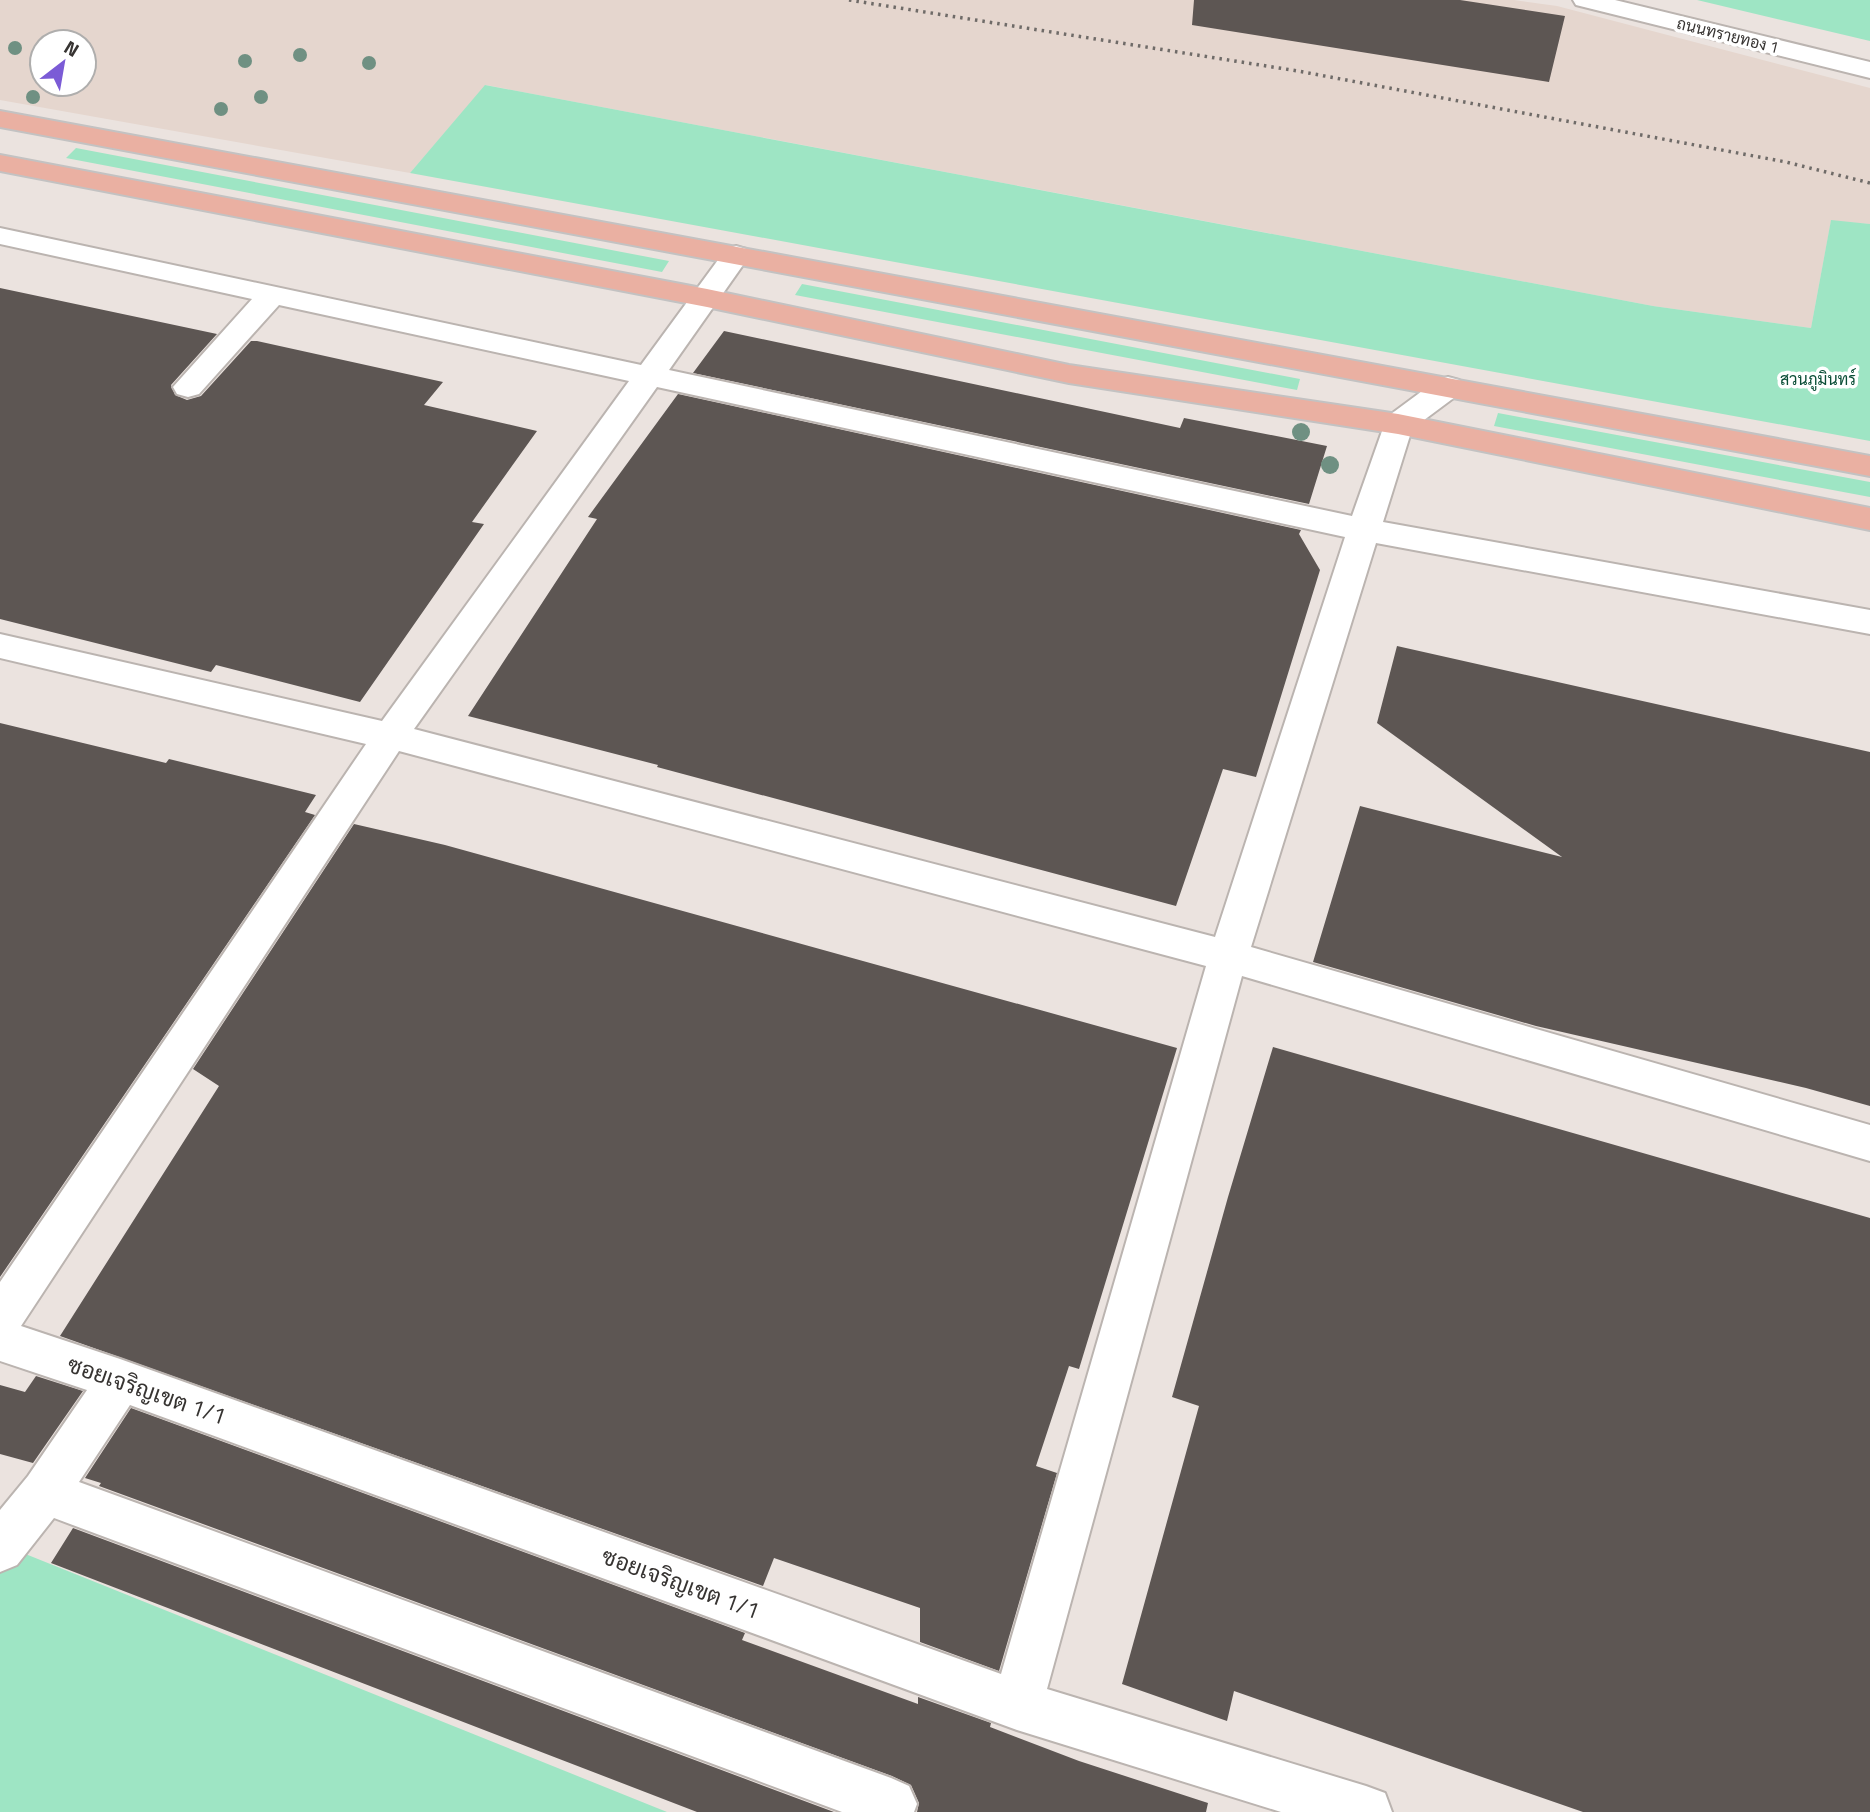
<svg xmlns="http://www.w3.org/2000/svg" width="1870" height="1812" font-family="'Titillium Web',Sarabun,sans-serif">
<rect width="100%" height="100%" fill="#ebe3df"/>
<!-- built -->
<path fill="#e5d6ce" fill-rule="evenodd" d="M0 0H1514L1557 6 1870 88V224L1831 221 1811 328 1653 306 486 85 410 173 0 100ZM42 42H84V84H42Z"/>
<!-- green -->
<path fill="#9ee5c4" d="M1697 0H1870V41Z
M485 85 1653 306 1811 328 1831 220 1870 224V441L410 173Z
M76 148 669 261 662 272 66 158Z
M802 284 1300 379 1297 390 795 295Z
M1498 413 1870 482V497L1494 426Z
M18 1551 667 1812H0V1573Z"/>
<!-- building -->
<path fill="#5d5653" d="M1194 0H1460L1565 16 1549 82 1192 25Z
M0 288 217 334 171 385 175 395 187 400 201 396 251 341H257L443 382 424 405 537 431 472 522 484 524 360 702 216 665 211 672 0 619Z
M724 331 1180 428 1184 418 1327 446 1309 504 693 373Z
M678 394 1301 530 1299 534 1320 570 1256 777 1223 769 1176 906 657 767 658 765 468 716 597 519 588 517Z
M1397 646 1870 752V1106L1806 1088 1536 1026 1313 962 1360 806 1562 857 1377 723Z
M0 723 166 763 169 759 316 795 305 812 315 815 0 1277Z
M354 824 445 845 1177 1048 1079 1369 1069 1366 1036 1466 1057 1473 999 1671 920 1642V1608L774 1558 763 1586 60 1336 219 1086 193 1069Z
M1273 1047 1870 1218V1812H1583L1234 1691 1227 1721 1122 1684 1199 1406 1172 1397 1228 1197Z
M36 1376 83 1391 33 1463 0 1454V1385L25 1392Z
M131 1408 745 1633 742 1640 918 1704V1697L991 1723 990 1727 1079 1761 1208 1803 1206 1812H917L919 1803 911 1785 892 1776 99 1486 101 1483 85 1478Z
M73 1528 834 1812H697L51 1563Z"/>
<g fill="none" stroke-linecap="round" stroke-linejoin="round">
<!-- minor casing -->
<g stroke="#bbb4b0" stroke-width="4">
<path id="minor" d="M1573 0H1615L1870 62V78L1576 5Z
M0 228 641 365 726 249 736 246 746 249 750 255 669 370 1352 516 1387 417 1437 380 1448 377 1459 380 1463 387 1459 394 1412 429 1383 522 1870 610V634L1376 543 1251 947 1870 1125V1161L1242 976 1047 1689 1366 1786 1385 1793 1392 1812H1281L1017 1730 130 1405 79 1482 891 1778 909 1786 917 1804 914 1812H842L54 1518 17 1565 0 1572V1510L28 1476 87 1390 0 1361V1282L366 744 0 658V634L382 721 629 381 279 305 199 394 188 397 177 394 173 387 252 299 0 244ZM657 387 1345 537 1215 937 414 729ZM399 751 1206 966 1001 1674 120 1359 21 1326Z"/>
</g>
<!-- major casing -->
<g stroke="#c3c2c2" stroke-width="4">
<path id="major" d="M0 111 1870 456V476L0 127Z
M0 155 707 289 1069 365 1398 414 1870 508V530L1398 434 1069 383 707 307 0 171Z"/>
</g>
<!-- minor -->
<use href="#minor" fill="#fff" fill-rule="evenodd"/>
<!-- major -->
<use href="#major" fill="#eab0a2" fill-rule="evenodd"/>
<!-- rail -->
<path stroke="#6f6b68" stroke-width="3.5" stroke-dasharray="2.5 5" stroke-linecap="butt" d="M849 0 1298 71 1786 162 1870 183"/>
</g>
<!-- trees -->
<g fill="#6f9082">
<circle cx="15" cy="48" r="7"/>
<circle cx="300" cy="55" r="7"/>
<circle cx="245" cy="61" r="7"/>
<circle cx="369" cy="63" r="7"/>
<circle cx="33" cy="97" r="7"/>
<circle cx="261" cy="97" r="7"/>
<circle cx="221" cy="109" r="7"/>
<circle cx="1301" cy="432" r="9"/>
<circle cx="1330" cy="465" r="9"/>
</g>
<g text-anchor="middle" dominant-baseline="central" stroke-width="7" stroke-linejoin="round" paint-order="stroke">
<!-- far-street labels -->
<g font-size="16" fill="#373432" stroke="#fff">
<text transform="translate(1728 35) rotate(14)">ถนนทรายทอง 1</text>
</g>
<!-- far-park labels -->
<g font-size="16" fill="#0a4d36" stroke="#fff">
<text x="1818" y="379">สวนภูมินทร์</text>
</g>
<!-- near-street labels -->
<g font-size="23" fill="#373432" stroke="#fff">
<text transform="translate(147 1390) rotate(19)">ซอยเจริญเขต 1/1</text>
<text transform="translate(681 1583) rotate(20)">ซอยเจริญเขต 1/1</text>
</g>
</g>
<!-- north arrow -->
<g transform="translate(63 63) rotate(31)"><circle r="33" fill="#ffffff" stroke="#afaead" stroke-width="2"/>
<path d="M0-5L12 26L0 18L-12 26Z" fill="#7b5bd6"/>
<text y="-10" font-size="19" font-weight="bold" text-anchor="middle" fill="#373432">N</text>
</g>
</svg>
